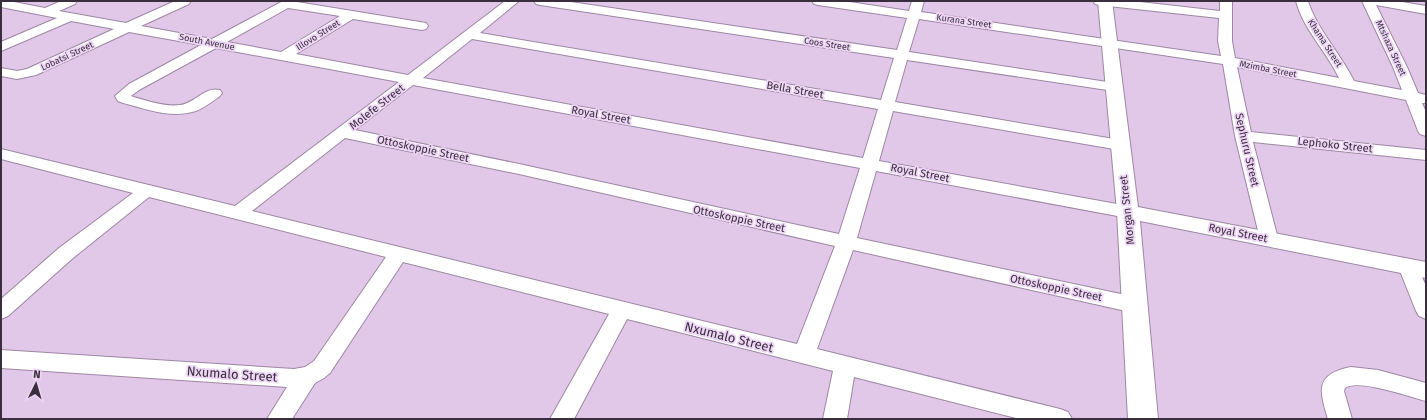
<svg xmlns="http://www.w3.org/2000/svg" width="1427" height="420" font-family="'Fira Sans',sans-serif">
<rect width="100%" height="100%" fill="#e1c8e8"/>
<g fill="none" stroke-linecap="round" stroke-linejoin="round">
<!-- minor casing -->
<g stroke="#9e86a5" stroke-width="2">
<path id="minor" d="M1 1H9L45 8 61 1H77L75 4 59 11 126 23 175 1H191L189 4 141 26 212 39 283 1H298L297 2 426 23 428 26 426 29 422 30 353 19 296 54 408 75 505 1H519L480 33 881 100 894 58 540 5 536 4 534 1H564L897 50 907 18 818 5 814 4 812 1H843L909 11 912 1H924L921 12 1221 56 1218 41 1219 18 1099 5 1095 4 1093 1H1131L1220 11V1H1232V41L1235 58 1339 78C1327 52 1303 29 1296 1H1308C1316 28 1341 54 1354 81L1402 90 1393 67 1362 1H1396L1426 6V14L1376 5 1407 67 1418 93 1426 95V103H1422L1426 112V136L1420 134 1418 131 1406 100 1237 67 1251 132 1426 150V160L1253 142 1278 239 1276 243 1269 245 1262 243 1260 239 1235 136 1223 64 919 19 909 52 1114 83 1119 84 1121 87 1119 90 1114 91 907 60 895 102 1120 140 1126 142 1128 145 1126 148 1120 150 893 111 879 161 1128 206 1134 208 1137 212 1134 216 1128 218 876 171 857 238 1135 297 1142 300 1145 305 1142 310 1135 313 853 250 817 349 1060 409 1068 412 1072 419H1020L854 377 847 419H823L833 371 627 319 574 419H550L609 314 403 262 330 373 324 378 315 383 292 419H267L287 387 1 368V350L294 369 305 367 314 361 386 257 149 197 73 258 8 316 1 319V299L59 248 133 193 1 159V149L235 206 399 82 216 48 139 90 131 96C146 101 165 107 180 105 195 103 205 86 220 90L222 93 220 96C213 101 204 108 196 111 171 119 147 109 123 103L118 101 115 96 129 84 201 45 129 32 36 75 17 79 1 76V68L17 71 27 69 114 29 71 21 1 51V42L57 18 1 7ZM288 8 340 16 281 52 227 42ZM472 39 878 109 863 158 423 78ZM413 85 860 168 839 234 519 164 355 130ZM345 138 519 174 835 246 797 344 252 211Z
M1408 259 1415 261 1426 286V319L1419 316 1416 311 1398 266 1401 261Z
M1351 367 1378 370 1426 383V401C1411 397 1357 378 1345 388L1344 391 1352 419H1328C1319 390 1315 374 1351 367Z"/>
</g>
<!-- tertiary casing -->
<g stroke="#9e86a5" stroke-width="2">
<path id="tertiary" d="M1098 1H1112L1138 207 1426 262V278L1140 221 1158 419H1128L1117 212Z"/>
</g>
<!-- minor -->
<use href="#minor" fill="#fff" fill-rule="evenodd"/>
<!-- tertiary -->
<use href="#tertiary" fill="#fff" fill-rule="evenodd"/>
</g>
<g text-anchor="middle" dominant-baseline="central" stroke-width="3.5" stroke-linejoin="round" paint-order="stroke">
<!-- far-street labels -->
<g font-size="9" fill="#392f3c" stroke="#eed5f6">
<text transform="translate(964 21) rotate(8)">Kurana Street</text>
<text transform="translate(318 35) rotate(-32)">Illovo Street</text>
<text transform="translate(207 42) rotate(11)">South Avenue</text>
<text transform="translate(1325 43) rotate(57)">Khama Street</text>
<text transform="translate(827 44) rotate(9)">Coos Street</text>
<text transform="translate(1391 48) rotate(65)">Mtshaza Street</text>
<text transform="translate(67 56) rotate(-25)">Lobatsi Street</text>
<text transform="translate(1268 69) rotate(11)">Mzimba Street</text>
</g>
<!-- street labels -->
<g font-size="11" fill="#392f3c" stroke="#eed5f6">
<text transform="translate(795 90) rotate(10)">Bella Street</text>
<text transform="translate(377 107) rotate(-38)">Molefe Street</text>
<text transform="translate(601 115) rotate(10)">Royal Street</text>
<text transform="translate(1335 145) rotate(6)">Lephoko Street</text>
<text transform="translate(423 149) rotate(12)">Ottoskoppie Street</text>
<text transform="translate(1247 150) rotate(77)">Sephuru Street</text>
<text transform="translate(920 173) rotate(11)">Royal Street</text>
<text transform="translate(1127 210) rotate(-96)">Morgan Street</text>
<text transform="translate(739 219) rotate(12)">Ottoskoppie Street</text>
<text transform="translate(1238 233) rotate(11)">Royal Street</text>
<text transform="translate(1056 288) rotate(12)">Ottoskoppie Street</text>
</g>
<!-- near-street labels -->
<g font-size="13" fill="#392f3c" stroke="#eed5f6">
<text transform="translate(729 337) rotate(14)">Nxumalo Street</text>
<text transform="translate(232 374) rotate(4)">Nxumalo Street</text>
</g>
</g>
<!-- border -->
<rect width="1427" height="420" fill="none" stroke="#392f3c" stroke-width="4"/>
<!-- north arrow -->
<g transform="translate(36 384) rotate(5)" stroke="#eed5f6" stroke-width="3" paint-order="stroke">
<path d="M0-3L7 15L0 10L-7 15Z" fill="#392f3c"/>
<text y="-6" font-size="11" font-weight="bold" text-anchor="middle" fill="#392f3c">N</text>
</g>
</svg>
